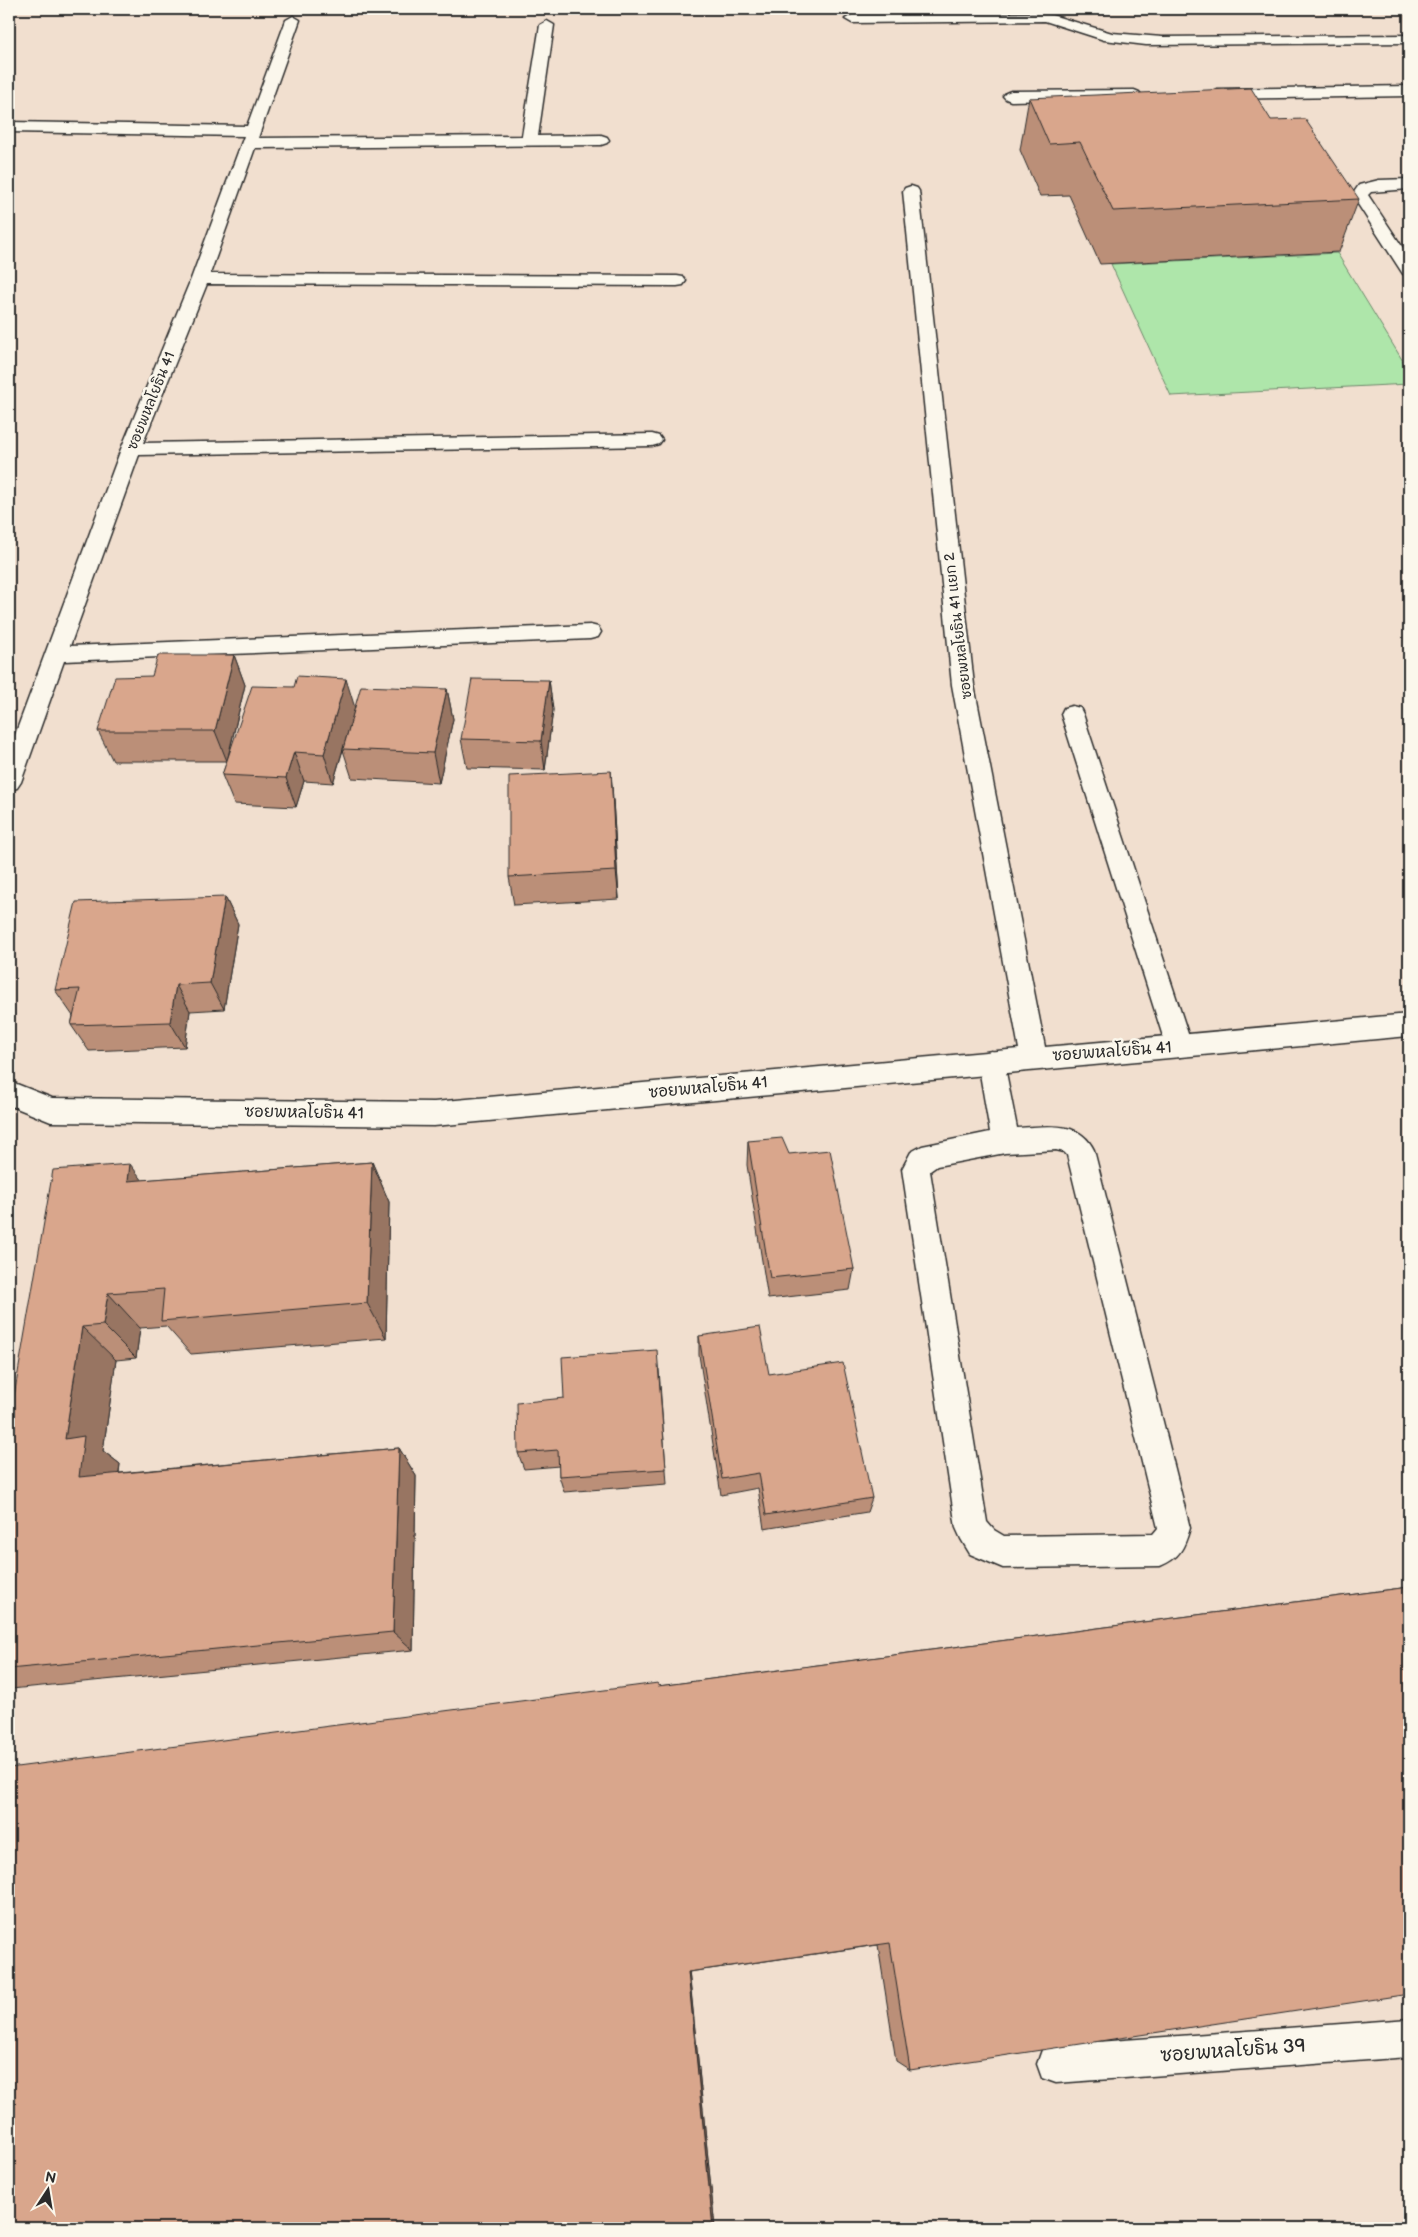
<svg xmlns="http://www.w3.org/2000/svg" width="1418" height="2237" font-family="'Balsamiq Sans','Playpen Sans Thai',sans-serif">
<rect width="100%" height="100%" fill="#f1dfcf"/>
<filter id="ink" filterUnits="userSpaceOnUse"><feTurbulence type="fractalNoise" baseFrequency=".02" numOctaves="2"/><feDisplacementMap in="SourceGraphic" scale="10" xChannelSelector="R" yChannelSelector="G"/><feConvolveMatrix kernelMatrix="1 2 1 2 8 2 1 2 1" color-interpolation-filters="sRGB"/></filter>
<g filter="url(#ink)">
<!-- green -->
<path fill="#aee6aa" stroke="#6c886a" d="M1337 253 1409 371V384L1171 396 1111 264Z"/>
<g fill="none" stroke-linecap="round" stroke-linejoin="round">
<!-- lane casing -->
<g stroke="#2b2b2b" stroke-width="3">
<path id="lane" d="M1045 13 1112 33 1162 37 1409 35V43L1146 45 1104 40 1045 21 852 23 845 19 852 15Z
M1409 86V96L1217 99 1212 97 1209 94 1212 91 1217 89Z
M1134 90 1139 92 1142 95 1139 98 1011 101 1006 99 1003 96 1006 93 1011 91Z
M1409 179V189L1371 192 1368 195 1409 257V275L1403 274 1352 195 1359 185 1379 180Z
M1072 706 1080 708 1083 714 1192 1046 1188 1054 1179 1057 1170 1054 1166 1046 1061 714 1064 708Z
M991 1051 1000 1054 1004 1062 1017 1128C1045 1127 1079 1119 1094 1150L1190 1528C1184 1548 1180 1558 1160 1566L1003 1568 970 1554 961 1539 956 1528 902 1169 911 1152 922 1146 990 1132 978 1062 982 1054ZM1056 1150 1064 1152 1067 1155 1158 1528 1153 1534 1004 1536 994 1530 987 1522 930 1171 937 1166 1005 1153Z"/>
</g>
<!-- street casing -->
<g stroke="#2b2b2b" stroke-width="3">
<path id="street" d="M293 16 300 20 258 138 522 136 540 25 547 21 554 25 538 136 601 135 607 137 609 140 607 143 601 145 255 148 210 274 677 276 683 277 686 281 683 285 677 286 207 284 143 443 652 434 659 436 662 440 659 444 652 446 139 455 70 646 590 625 598 627 601 632 598 637 590 639 64 661 21 782 17 788 9 790V751L121 449 191 279 244 136 9 132V122L247 126 286 20Z
M911 186 917 188 919 191 974 685 1045 1047 1409 1014V1036L434 1126 51 1122 9 1105V1081L52 1098 434 1102 1019 1049 952 685 903 191 905 188Z
M1409 2019V2057L1056 2083 1042 2078 1037 2064 1042 2050 1056 2045Z"/>
</g>
<!-- lane -->
<use href="#lane" fill="#fbf7ec" fill-rule="evenodd"/>
<!-- street -->
<use href="#street" fill="#fbf7ec" fill-rule="evenodd"/>
</g>
<!-- wall -->
<path fill="#bb8f78" stroke="#2b2b2b" d="M1029 98 1271 120 1359 199 1339 252 1100 264 1069 195 1040 196 1020 150Z
M234 655 245 685 228 758 354 708 447 689 453 719 439 783 352 778 343 750 333 783 304 781 296 807 234 804 222 775 227 761H113L98 731 152 676Z
M549 680 553 710 545 770 467 768 461 739Z
M613 800 619 899 514 905 509 877Z
M225 897 238 924 224 1009 190 1011 185 1047 89 1051 71 1025 73 1016 55 990Z
M748 1141 789 1154 854 1269 850 1290 768 1299 747 1165Z
M372 1162 389 1202 386 1338 191 1354 166 1326 140 1328 136 1358 116 1360 103 1451 120 1464 119 1473 399 1448 416 1476 413 1650 11 1689 9 1688V1425L143 1180Z
M699 1336 769 1374 872 1498 867 1512 764 1529 758 1488 721 1495 699 1355Z
M659 1369 667 1484 564 1492 559 1476V1466L524 1469 518 1453 564 1398Z
M1409 1587 910 2070 896 2061 878 1945 689 1972 715 2228H9L658 1683 659 1686Z"/>
<!-- shaded-wall -->
<path fill="#987462" stroke="#2b2b2b" d="M234 655 245 685 227 761 215 731Z
M346 679 355 708 333 783 324 754Z
M549 680 553 710 545 770 541 741Z
M447 689 453 719 439 783 433 753Z
M294 752 304 781 296 807 286 778Z
M611 771 613 800 619 899 616 871Z
M225 897 238 924 224 1009 210 983Z
M176 985 190 1011 185 1047 170 1022Z
M372 1162 389 1202 386 1338 367 1303Z
M130 1164 160 1203 128 1181Z
M108 1293 140 1328 136 1358 103 1325Z
M82 1327 116 1360 103 1451 120 1464 115 1504 79 1477 65 1439Z
M399 1448 416 1476 413 1650 393 1632Z
M689 1970 715 2228H713L688 1972Z"/>
<!-- building -->
<path fill="#d9a68c" stroke="#2b2b2b" d="M1251 88 1271 120 1305 119 1359 199 1113 211 1080 142 1049 144 1029 98Z
M158 655H234L215 731H98L115 677 152 676Z
M297 676 346 679 324 754 294 752 286 778 222 775 252 686 294 687Z
M472 679 549 680 541 741 461 739Z
M361 686 447 689 433 753 343 749Z
M611 771 616 871 509 877V776Z
M225 897 210 983 176 985 170 1022 71 1025 80 989 55 990 76 902Z
M782 1138 789 1154 830 1150 854 1269 770 1278 748 1141Z
M372 1162 367 1303 161 1321 164 1289 108 1293 103 1325 82 1327 65 1439 84 1436 79 1477 399 1448 393 1632 9 1669V1425L53 1170 130 1164 128 1181Z
M760 1327 769 1374 843 1363 872 1498 766 1515 759 1473 722 1479 699 1336Z
M657 1350 666 1469 559 1476 558 1450 518 1453 517 1403 564 1398 562 1357Z
M1409 1587V1994L910 2070 890 1943 688 1972 713 2228H9V1768L658 1683V1686Z"/>
</g>
<g text-anchor="middle" dominant-baseline="central" stroke-width="5" stroke-linejoin="round" paint-order="stroke">
<!-- far-street labels -->
<g font-size="14" fill="#2b2b2b" stroke="#fbf7ec">
<text transform="translate(151 401) rotate(-68)">ซอยพหลโยธิน 41</text>
<text transform="translate(958 626) rotate(-97)">ซอยพหลโยธิน 41 แยก 2</text>
</g>
<!-- street labels -->
<g font-size="16" fill="#2b2b2b" stroke="#fbf7ec">
<text transform="translate(1112 1052) rotate(-4)">ซอยพหลโยธิน 41</text>
<text transform="translate(708 1088) rotate(-5)">ซอยพหลโยธิน 41</text>
<text transform="translate(304 1113) rotate(1)">ซอยพหลโยธิน 41</text>
</g>
<!-- near-street labels -->
<g font-size="19" fill="#2b2b2b" stroke="#fbf7ec">
<text transform="translate(1233 2051) rotate(-4)">ซอยพหลโยธิน 39</text>
</g>
</g>
<!-- margin -->
<rect width="1418" height="2237" fill="none" stroke="#fbf7ec" stroke-width="30"/>
<rect x="15" y="15" width="1388" height="2207" fill="none" stroke="#2b2b2b" stroke-width="2" filter="url(#ink)"/>
<!-- north arrow -->
<g transform="translate(48 2190) rotate(12)" stroke="#fbf7ec" stroke-width="4" paint-order="stroke">
<path d="M0-4L9 19L0 12L-9 19Z" fill="#2b2b2b"/>
<text y="-8" font-size="14" font-weight="bold" text-anchor="middle" fill="#2b2b2b">N</text>
</g>
</svg>
